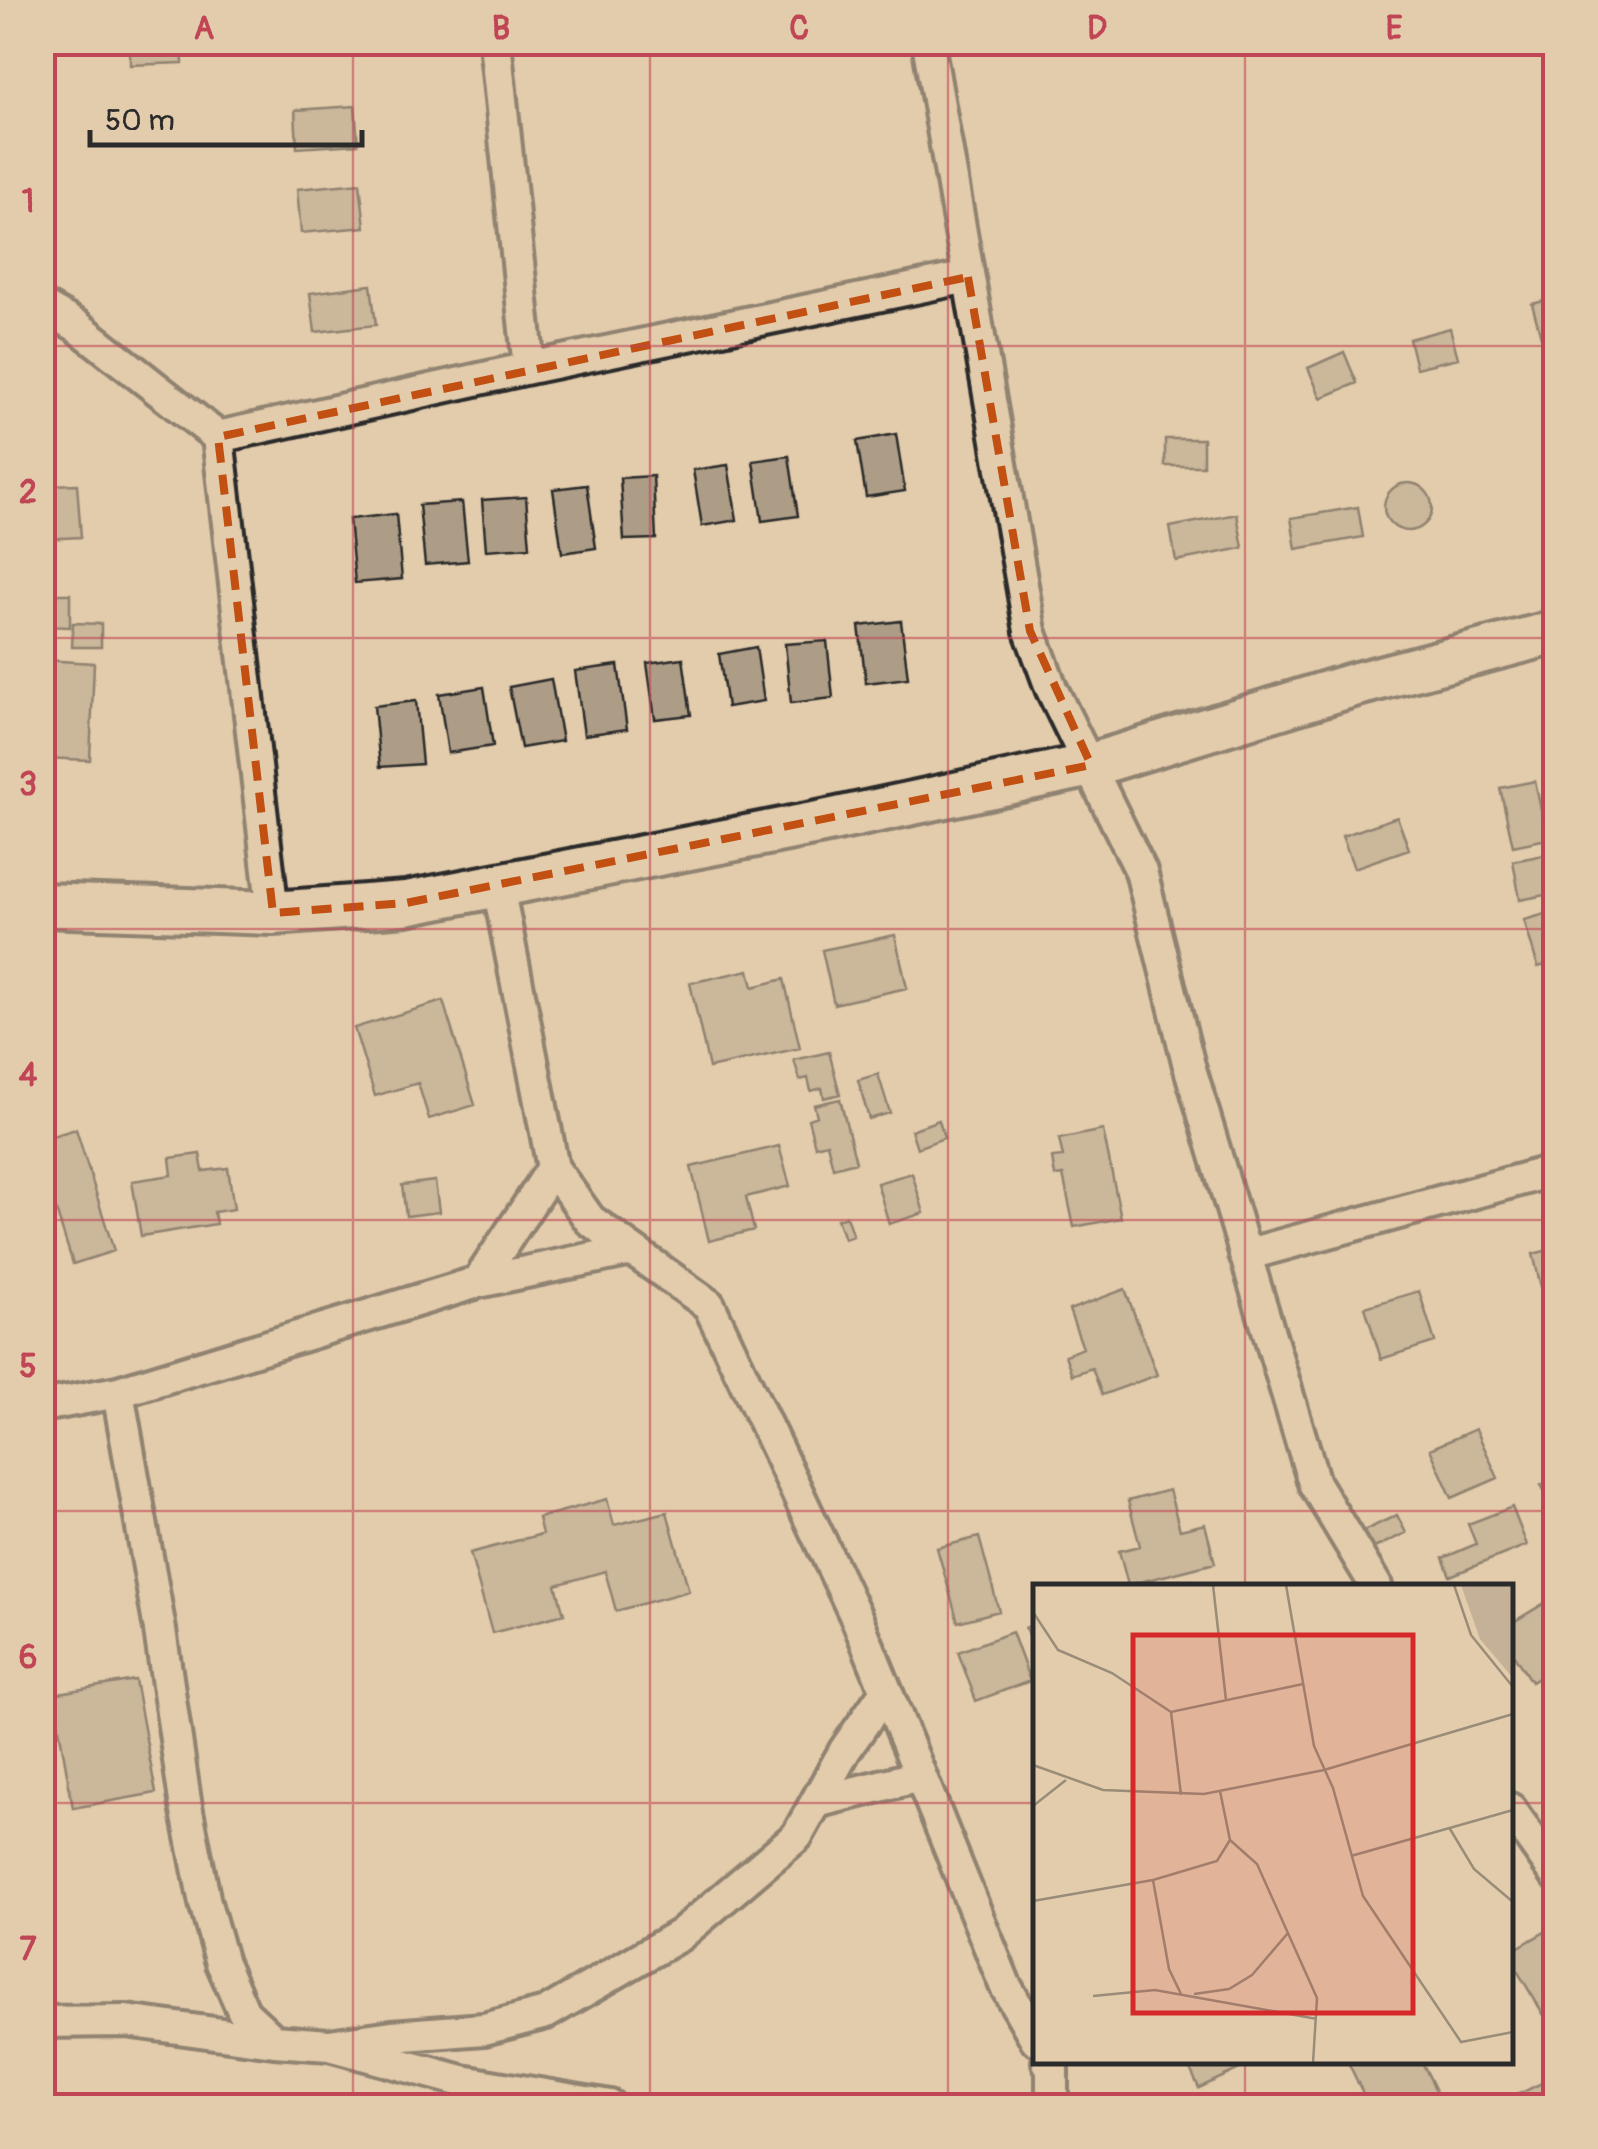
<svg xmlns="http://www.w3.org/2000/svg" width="1598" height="2149" font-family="Pangolin,sans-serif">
<rect width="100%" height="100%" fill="#e3ccac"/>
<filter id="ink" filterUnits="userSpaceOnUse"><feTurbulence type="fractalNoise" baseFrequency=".01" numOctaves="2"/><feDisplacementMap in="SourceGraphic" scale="20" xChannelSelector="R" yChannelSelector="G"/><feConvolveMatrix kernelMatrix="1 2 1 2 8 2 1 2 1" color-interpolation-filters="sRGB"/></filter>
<g filter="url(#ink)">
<!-- building -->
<path fill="#ad9d86" stroke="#2b2b2b" stroke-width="2.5" d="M130 42H182L183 63 130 65Z
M355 106 358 144 297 148 295 110Z
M360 183 365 227 301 233 297 189Z
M371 285 376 325 315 332 310 293Z
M1556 298V333L1541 337 1532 304Z
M1450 328 1458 358 1416 368 1409 339Z
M1344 352 1357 383 1321 398 1308 368Z
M896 434 905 491 866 497 857 441Z
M1165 439H1203V466H1165Z
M789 456 798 516 762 521 753 461Z
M42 458H49L51 485 77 484 81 537 42 539Z
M728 465 737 520 702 526 693 470Z
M653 476 656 539 624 540 620 478Z
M1384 507a24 24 0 1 1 48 0a24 24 0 1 1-48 0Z
M587 485 596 548 562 553 553 489Z
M526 497 530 547 486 550 482 500Z
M462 502 468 561 425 565 419 505Z
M1358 507 1363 537 1296 549 1291 518Z
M396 514 402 579 355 583 349 519Z
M1237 514 1243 548 1176 561 1170 527Z
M1556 548V577L1551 579 1541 554Z
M42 594H70V627L42 626Z
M901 621 908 678 866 683 859 626Z
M73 623 101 624V647H72Z
M827 641 833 698 791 703 785 644Z
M756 647 764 701 727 707 719 654Z
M683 658 691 715 655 719 647 663Z
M42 660 94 663 90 760 42 758Z
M618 665 627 729 584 735 575 671Z
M551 679 562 741 521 748 509 687Z
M484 687 493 746 448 753 439 694Z
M416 701 422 764 380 767 374 706Z
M1535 781 1547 839 1513 846 1500 788Z
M1397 817 1409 849 1354 868 1342 836Z
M1544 855 1551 894 1520 900 1513 861Z
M1556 911V962L1538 967 1524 920Z
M895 935 907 988 834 1004 822 950Z
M749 970 753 987 784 979 800 1048 709 1068 690 983Z
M443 1001 475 1105 429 1119 418 1083 375 1096 354 1028Z
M829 1052 840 1094 824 1098 822 1088 811 1091 808 1078 800 1080 794 1060Z
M878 1074 890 1113 869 1119 858 1080Z
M840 1099 856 1162 833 1168 827 1143 815 1146 808 1119 817 1116 814 1105Z
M939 1120 944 1138 917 1148 911 1130Z
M76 1129 114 1251 73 1264 42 1166V1139Z
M1103 1130 1121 1218 1074 1227 1063 1175 1055 1176 1052 1158 1063 1157 1059 1139Z
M779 1146 790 1186 746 1197 754 1230 709 1241 691 1167Z
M200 1154 203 1171 228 1168 234 1209 214 1212 216 1224 141 1236 132 1181 172 1175 170 1158Z
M912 1173 924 1213 889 1224 877 1183Z
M435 1181 439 1212 406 1216 402 1185Z
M846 1216 853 1236 844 1239 837 1219Z
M1556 1248V1288L1542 1291 1533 1254Z
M1125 1289 1157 1375 1102 1395 1092 1368 1072 1375 1065 1355 1083 1348 1069 1310Z
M1419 1291 1435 1342 1381 1359 1365 1307Z
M1476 1429 1498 1478 1452 1498 1430 1449Z
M1556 1477V1510L1541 1485Z
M1169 1490 1180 1530 1205 1524 1215 1563 1128 1585 1119 1551 1140 1546 1128 1501Z
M607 1499 614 1525 667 1512 689 1591 616 1611 605 1571 556 1585 564 1614 492 1633 470 1553 542 1534 538 1518Z
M1512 1507 1527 1545 1450 1576 1443 1558 1476 1544 1468 1524Z
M1397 1515 1406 1533 1366 1552 1357 1534Z
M979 1537 999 1611 958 1622 937 1548Z
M1553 1598 1556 1602V1667L1531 1682 1510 1649V1624Z
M1036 1624V1657L1025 1628Z
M1012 1632 1030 1681 976 1701 958 1652Z
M135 1680 156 1793 73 1808 53 1694Z
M1545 1932 1556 1949V2035L1510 1959V1952Z
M1187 2062H1244L1246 2066 1199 2088Z
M1348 2062H1422L1437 2093 1408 2106H1369Z
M1556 2076V2106H1494Z"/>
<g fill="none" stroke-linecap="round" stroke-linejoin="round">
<!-- street casing -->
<g stroke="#2b2b2b" stroke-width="38">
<path id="street" d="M495 42 529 368
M928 42 1030 631 1051 688 1141 871 1188 1062 1314 1483 1376 1586
M42 306 77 326 218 437 529 368 968 277
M218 437 273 913
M498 886 553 1168 590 1220 709 1305 858 1621 1005 1985 1036 2039
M1245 1255 1556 1170
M478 1282 632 1250
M118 1392 160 1630 185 1801 205 1903 222 1963 244 2013 274 2041
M42 1406 118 1392 478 1282 553 1168
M816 1802 920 1776
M1510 1809 1556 1874
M42 2022 126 2021 274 2041 329 2045 462 2081 610 2106
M329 2045 392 2036 484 2029 546 2013 680 1935 797 1836 845 1750 886 1691
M1048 2062 1052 2068V2106"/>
</g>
<!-- secondary casing -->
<g stroke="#2b2b2b" stroke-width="50">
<path id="secondary" d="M42 905 273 913 406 903 823 822 1091 765 1353 685 1556 632"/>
</g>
<!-- street -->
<use href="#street" stroke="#e3ccac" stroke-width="30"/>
<!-- secondary -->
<use href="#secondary" stroke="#e3ccac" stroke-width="42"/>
</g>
</g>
<!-- marked area -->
<path d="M0 0H1598V2149H0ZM968 277 1030 631 1091 765 406 903 273 913 218 437Z" fill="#e3ccac" fill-opacity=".55" fill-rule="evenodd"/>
<path fill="none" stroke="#c25012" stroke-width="8" stroke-dasharray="20 12" stroke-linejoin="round" d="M968 277 1030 631 1091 765 406 903 273 913 218 437Z"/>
<!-- grid -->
<path fill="none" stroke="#c04656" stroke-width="2.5" stroke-opacity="0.55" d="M353 42V2106M650 42V2106M948 42V2106M1245 42V1586M42 346H1556M42 638H1556M42 929H1556M42 1220H1556M42 1511H1556M42 1803H1036M1510 1803H1556M1245 2062V2106"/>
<!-- overview -->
<g transform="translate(1033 1584)">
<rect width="480" height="480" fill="#e3ccac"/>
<path d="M428 1H480V94L447 55Z" fill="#c5b197"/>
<path fill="none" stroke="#998c78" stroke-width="2.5" d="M180 1 193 116M253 1 281 162 300 204 330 312 428 458 480 448M421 1 438 51 480 103M0 28 25 66 79 89 138 128 270 100M138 128 148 211M0 181 70 206 171 210 291 186 480 130M187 207 197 256 224 280 284 414 280 479M0 222 33 196M417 245 441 285 480 318M318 272 480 226M120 296 136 385 148 410M0 317 120 296 184 277 197 256M161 410 196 405 219 391 255 349M60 412 122 406 284 435"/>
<path fill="#d62828" fill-opacity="0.15" stroke="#d62828" stroke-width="5" d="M100 51H380V429H100Z"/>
<rect width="480" height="480" fill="none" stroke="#2b2b2b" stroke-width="5"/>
</g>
<!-- margin -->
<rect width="1598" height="2149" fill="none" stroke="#e3ccac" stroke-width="110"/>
<!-- scale -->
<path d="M90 130v15h272v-15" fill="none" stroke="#2b2b2b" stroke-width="5"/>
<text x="105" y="130" font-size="30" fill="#2b2b2b" stroke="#e3ccac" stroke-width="8" paint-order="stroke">50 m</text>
<rect x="55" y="55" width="1488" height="2039" fill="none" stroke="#c04656" stroke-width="4"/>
<g font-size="32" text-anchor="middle" font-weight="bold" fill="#c04656">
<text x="204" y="39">A</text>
<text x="501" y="39">B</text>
<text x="799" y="39">C</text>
<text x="1097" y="39">D</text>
<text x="1394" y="39">E</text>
<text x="28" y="212">1</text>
<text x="28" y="503">2</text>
<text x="28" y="795">3</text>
<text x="28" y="1086">4</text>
<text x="28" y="1377">5</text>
<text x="28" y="1668">6</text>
<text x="28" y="1960">7</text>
</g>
</svg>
